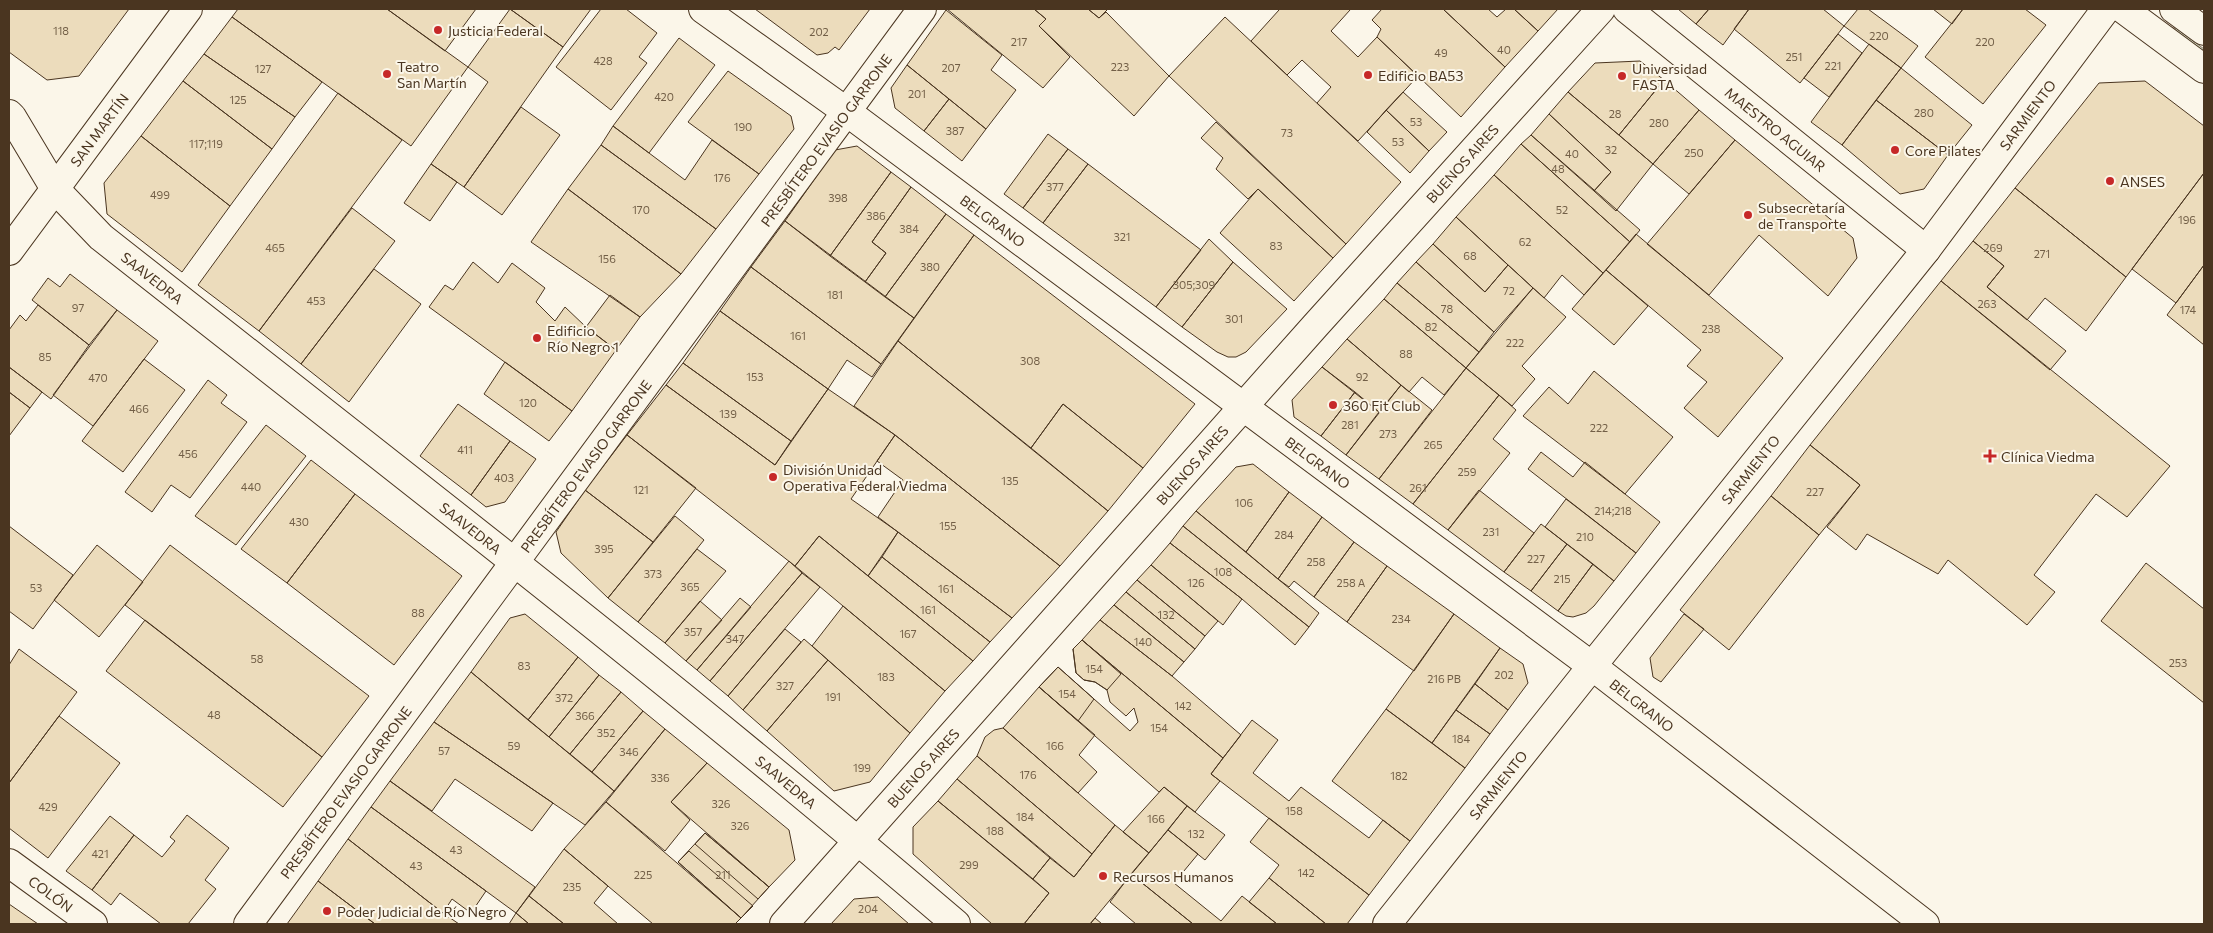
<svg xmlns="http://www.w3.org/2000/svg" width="2213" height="933" font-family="Commissioner,sans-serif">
<rect width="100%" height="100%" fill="#fbf6e9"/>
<!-- green -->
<path fill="#dce7d0" stroke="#887966" d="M2172 28H2176L2204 49V57L2170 30Z"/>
<!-- building -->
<path fill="#ecdcbc" stroke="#4a3520" d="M9 9H129L79 76 47 80 9 52Z
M238 9H387L468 67 411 146 232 17Z
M387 9H476L445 51Z
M510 9H591L563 47Z
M510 9 563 47 464 187 431 164 488 82 468 67Z
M601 9H626L657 33 639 57 647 63 611 110 556 67Z
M755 9H870L839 50 835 47 828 53 817 55Z
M947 9H1034L1046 19 1039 26 1070 57 1043 88Z
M1034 9H1088L1099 18 1106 12 1169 76 1134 116 1039 26 1046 19Z
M1088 9H1108L1099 18Z
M1277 9H1349L1350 10 1331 31 1358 57 1377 37 1418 76 1358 141 1317 103 1331 87 1302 60 1287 75 1251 41 1279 10Z
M1382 9H1443L1505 67 1461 117 1377 37 1381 29 1372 20Z
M1443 9H1488L1497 17 1506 9H1514L1538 31 1505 67Z
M1514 9H1558L1538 31Z
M1678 9H1709L1696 24Z
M1709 9H1749L1723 45 1696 24Z
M1749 9H1823L1844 26 1800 83 1734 29Z
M1858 9H1868L1918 46 1901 68 1844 26Z
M1933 9H1963L1952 24Z
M1963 9H2025L2046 25 1983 104 1925 57Z
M946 10 1002 55 991 70 1016 90 986 129 907 65Z
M232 17 322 82 295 117 204 54Z
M1225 17 1401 182 1346 244 1169 76Z
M1838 34 1862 53 1829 97 1804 78Z
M679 38 715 65 649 153 613 126Z
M1869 44 1901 68 1842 145 1811 122Z
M204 54 295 117 272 149 183 81Z
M1640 61 1664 80 1619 135 1568 92 1595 63Z
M907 65 949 99 924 131 895 108 891 88Z
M1901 68 1972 125 1948 155 1876 100Z
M728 71 791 116 794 129 759 174 688 122Z
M1664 80 1699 110 1653 164 1619 135Z
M183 81 272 149 230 206 141 136Z
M2145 81 2204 126V173L2126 277 2015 188 2099 83Z
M1403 92 1447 132 1429 151 1386 110Z
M1568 92 1653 164 1616 211 1594 191 1611 172 1549 114Z
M338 93 402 140 259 331 198 285Z
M949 99 986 129 962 161 924 131Z
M1876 100 1948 155 1924 189 1900 194 1842 145Z
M521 107 560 135 502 215 464 187Z
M1386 110 1429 151 1410 173 1367 132Z
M1699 110 1735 140 1689 194 1653 164Z
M1549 114 1611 172 1594 191 1531 135Z
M1216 122 1346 244 1333 258 1258 189 1248 199 1216 169 1223 158 1201 138Z
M613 126 685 180 712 140 759 174 716 229 601 145Z
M1048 134 1068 149 1023 208 1004 194Z
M1531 135 1640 230 1630 242 1521 144Z
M141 136 230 206 182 272 107 214 104 183Z
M1735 140 1853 238 1857 258 1828 296 1759 235 1709 295 1647 244Z
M1521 144 1630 242 1603 273 1494 175Z
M601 145 716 229 681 274 568 189Z
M857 146 891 172 830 256 785 221 835 150Z
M1068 149 1088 164 1043 223 1023 208Z
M431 164 457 182 430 221 404 203Z
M1088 164 1201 250 1156 307 1043 223Z
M891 172 911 187 872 242 886 253 865 282 830 256Z
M2204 173V265L2176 303 2132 269Z
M1494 175 1603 273 1584 295 1562 275 1544 298 1456 217Z
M911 187 946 214 885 297 865 282 886 253 872 242Z
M2015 188 2126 277 2086 331 2045 298 2027 320 1987 287 2004 266 1973 241Z
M568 189 681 274 640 317 531 242Z
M1258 189 1333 258 1294 301 1220 233Z
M352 208 395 241 301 364 259 331Z
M946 214 974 235 914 318 885 297Z
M1456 217 1508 265 1485 292 1433 244Z
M785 221 914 318 881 364 751 267Z
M1636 234 1783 358 1718 437 1684 408 1707 382 1687 366 1701 350 1606 270Z
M974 235 1195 404 1143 468 1063 404 1031 448 898 341Z
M1209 239 1233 262 1182 327 1156 307Z
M1973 241 2004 266 1987 287 2066 351 2050 370 1941 281Z
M1433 244 1485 292 1508 265 1533 288 1494 332 1416 262Z
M473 262 498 283 512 263 545 288 536 302 555 321 565 307 586 327 616 350 572 411 429 307 445 285 453 290Z
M1233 262 1287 309 1246 352 1236 357H1228L1217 352 1182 327Z
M1416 262 1494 332 1479 352 1397 283Z
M2204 265V345L2167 315Z
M751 267 881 364 872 377 847 360 828 389 720 311Z
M374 269 421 304 349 402 301 364Z
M1606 270 1648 306 1614 345 1572 309Z
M70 274 117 310 89 345 32 300 48 278 60 287Z
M1941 281 2170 466 2127 517 2096 494 2034 575 2055 592 2027 625 1948 560 1938 574 1867 534 1856 550 1827 527 1860 485 1810 445Z
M1397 283 1479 352 1466 368 1384 299Z
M1533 288 1566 317 1522 366 1535 379 1512 406 1466 368Z
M610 295 640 317 616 350 586 327Z
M1384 299 1466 368 1444 395 1422 377 1409 392 1347 339Z
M38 305 89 345 51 399 9 367V330L20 315 26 321Z
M117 310 158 341 93 426 53 395Z
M720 311 828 389 791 441 683 363Z
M1347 339 1401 385 1379 412 1322 367Z
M898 341 1108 511 1060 566 895 435 854 406Z
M144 359 185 390 123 472 82 441Z
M505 362 572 411 549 441 484 394Z
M683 363 791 441 775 465 666 385Z
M9 367 42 392 30 408 9 392Z
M1322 367 1355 392 1321 436 1294 417 1292 400Z
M1466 368 1499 395 1413 504 1379 479Z
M1594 371 1673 437 1625 494 1523 416 1549 387 1568 404Z
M208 380 227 395 221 403 247 422 190 498 171 485 152 512 125 492Z
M666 385 775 465 828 389 895 435 851 499 898 532 868 576 819 536 795 566 627 435Z
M1401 385 1432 410 1379 479 1346 455Z
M9 392 30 408 9 436Z
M1355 392 1379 412 1346 455 1321 436Z
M1499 395 1516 410 1493 439 1510 453 1448 530 1413 504Z
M458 404 510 441 471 495 420 456Z
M1063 404 1143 468 1108 511 1031 448Z
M266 425 306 456 236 545 195 516Z
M627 435 696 488 653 542 585 490Z
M895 435 1060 566 1012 618 878 517 903 480 877 461Z
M510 441 536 459 505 502 486 507 471 495Z
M1810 445 1860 485 1819 535 1771 496Z
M1541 452 1573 477 1585 462 1660 522 1636 553 1528 469Z
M311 460 355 494 287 583 241 549Z
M1253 464 1289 492 1246 552 1196 511 1236 467Z
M585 490 653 542 608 598 561 553 556 532Z
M1479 490 1534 533 1504 572 1448 530Z
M1289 492 1322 517 1278 579 1246 552Z
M355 494 462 576 394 665 287 583Z
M1771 496 1819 535 1729 650 1680 610Z
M1566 499 1636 553 1614 581 1545 527Z
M1196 511 1319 613 1309 627 1183 526Z
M675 516 704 540 638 622 608 598Z
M1322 517 1354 542 1314 597 1294 581 1289 587 1278 579Z
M1541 524 1567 544 1531 591 1504 572Z
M9 526 73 575 33 629 9 611Z
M1183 526 1309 627 1295 645 1242 599 1170 543Z
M898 532 1012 618 990 642 882 557Z
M819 536 973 661 945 691 795 566Z
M1354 542 1387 566 1347 622 1314 597Z
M1170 543 1242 599 1223 625 1151 565Z
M1567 544 1593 564 1558 611 1531 591Z
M97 545 143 582 99 637 54 600Z
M170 545 369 696 322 757 125 605Z
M697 549 726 571 665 643 638 622Z
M882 557 990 642 973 661 868 576Z
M789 561 802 573 710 681 697 670Z
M2146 563 2204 609V703L2101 621Z
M1593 564 1614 581 1594 606 1586 613 1573 617 1566 616 1558 611Z
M1151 565 1218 621 1205 636 1137 580Z
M1387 566 1454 614 1414 671 1347 622Z
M802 573 820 587 728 696 710 681Z
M1137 580 1205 636 1195 649 1126 592Z
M1126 592 1195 649 1184 662 1114 605Z
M740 598 751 607 697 670 686 661Z
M700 601 722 620 686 661 665 643Z
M1114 605 1184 662 1172 676 1100 620Z
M843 606 945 691 910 733 812 646Z
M525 614 578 657 528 720 471 672 510 618Z
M1454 614 1500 648 1432 743 1386 709Z
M1684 614 1704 629 1661 682 1653 677 1650 658Z
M145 620 322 757 283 807 106 671Z
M1100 620 1172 676 1241 735 1223 758 1082 640Z
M785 629 801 642 743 710 728 696Z
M804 639 828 660 767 731 743 710Z
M1082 640 1223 758 1211 774 1220 781 1195 812 1164 787 1159 792 1039 687 1058 667 1130 731 1138 722 1134 708 1126 716 1110 702 1107 690 1095 682 1084 680 1076 673 1073 649Z
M1082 640 1121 674 1107 690 1095 682 1084 680 1076 673 1073 649Z
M1500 648 1523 664 1528 683 1508 710 1475 684Z
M19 649 77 692 9 783V665Z
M578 657 599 675 549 737 528 720Z
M828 660 910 733 870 782 834 791 767 731Z
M1058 667 1094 699 1078 721 1039 687Z
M471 672 614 791 585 825 434 722Z
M599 675 621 692 570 754 549 737Z
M1475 684 1508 710 1490 734 1456 710Z
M1039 687 1095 735 1079 755 1097 772 1078 793 1003 728Z
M621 692 643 711 592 772 570 754Z
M1386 709 1465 768 1410 841 1332 781Z
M1456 710 1490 734 1465 768 1432 743Z
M643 711 665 729 614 791 592 772Z
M59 716 120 763 48 858 9 828V783Z
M1252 720 1278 740 1253 773 1289 801 1301 787 1369 838 1383 820 1410 841 1369 895 1211 774Z
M434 722 553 803 532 831 455 779 432 811 390 781Z
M1003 728 1115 825 1092 854 977 756 985 737 994 730Z
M665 729 707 763 671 802 690 820 665 851 606 802Z
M977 756 1092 854 1074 877 957 779Z
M707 763 789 830 795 860 769 887 671 802Z
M957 779 1050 858 1033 879 938 801Z
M390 781 535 887 516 913 371 807Z
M1164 787 1187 806 1149 853 1123 832Z
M938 801 1049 893 1024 924H992L913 854V827Z
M606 802 741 918 735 924H653L564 849Z
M1187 806 1225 835 1205 860 1168 830Z
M371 807 486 891 471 913 452 899 443 913 348 839Z
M187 815 229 848 205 880 216 889 188 924H161L120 893 111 905 92 890 134 835 162 857 175 841 170 837Z
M110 816 134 835 92 890 66 871Z
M1269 818 1369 895 1347 924H1326L1269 878 1279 865 1250 842Z
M1115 825 1149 853 1090 924H1024L1049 893 1033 879 1050 858 1074 877Z
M1168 830 1198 854 1174 883 1221 921 1242 896 1277 924H1193L1131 874Z
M705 833 769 887 741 918 678 862Z
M705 833 769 887 758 899 695 844Z
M348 839 443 913 459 924H375L318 881Z
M564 849 608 886 594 903 618 924H564L529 896Z
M689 851 753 906 741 918 678 862Z
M1131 874 1193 924H1136L1110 902Z
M1269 878 1326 924H1277L1249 902Z
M318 881 375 924H287Z
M529 896 564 924H529L516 913Z
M878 897 909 924H831L854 899Z
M9 904 38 924H9Z
M516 913 529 924H509Z
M1095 918 1102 924H1090Z"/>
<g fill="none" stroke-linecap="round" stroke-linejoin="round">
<!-- minor casing -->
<g stroke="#4a3520" stroke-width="30">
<g id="minor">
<path id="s1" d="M703 9 847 112 1592 666 1925 924"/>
<path id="s2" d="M1627 9 1926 250"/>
<path id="s3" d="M9 114 12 117 55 189 101 237C388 463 678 686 956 924"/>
<path id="s4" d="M9 863 93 924"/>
<path id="s5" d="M248 924 922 9"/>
<path id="s6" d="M784 924 1315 326 1601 9"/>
<path id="s7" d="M1387 924 1592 666 1926 250 2106 9"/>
</g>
</g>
<!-- secondary casing -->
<g stroke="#4a3520" stroke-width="30">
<g id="secondary">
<path d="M2123 9 2204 69"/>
<path d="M2174 9 2204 31"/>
<path id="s8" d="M9 251 188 9"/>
</g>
</g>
<!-- minor -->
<use href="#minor" stroke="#fbf6e9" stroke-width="28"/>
<!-- secondary -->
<use href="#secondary" stroke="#fbf6e9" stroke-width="28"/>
</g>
<!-- markers -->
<g fill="#c62828" stroke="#fbf6e9" stroke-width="2">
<circle cx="438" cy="30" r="5"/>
<circle cx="387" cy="74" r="5"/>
<circle cx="1368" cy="75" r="5"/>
<circle cx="1622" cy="76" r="5"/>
<circle cx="1895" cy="150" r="5"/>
<circle cx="2110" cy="181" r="5"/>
<circle cx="1748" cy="215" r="5"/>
<circle cx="537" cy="338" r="5"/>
<circle cx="1333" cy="405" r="5"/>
<path d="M1987.5 448.5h5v5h5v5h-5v5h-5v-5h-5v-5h5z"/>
<circle cx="773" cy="477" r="5"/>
<circle cx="1103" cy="876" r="5"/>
<circle cx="327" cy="911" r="5"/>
</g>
<g text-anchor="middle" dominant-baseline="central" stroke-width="4" stroke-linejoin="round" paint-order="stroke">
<!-- number labels -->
<g font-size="11" fill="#725f47">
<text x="61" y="30">118</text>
<text x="819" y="31">202</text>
<text x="1879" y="35">220</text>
<text x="1019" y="41">217</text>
<text x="1985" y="41">220</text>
<text x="1504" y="49">40</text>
<text x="1441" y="52">49</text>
<text x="1794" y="56">251</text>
<text x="603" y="60">428</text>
<text x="1833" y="65">221</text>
<text x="1120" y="66">223</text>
<text x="951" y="67">207</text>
<text x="263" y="68">127</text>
<text x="917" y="93">201</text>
<text x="664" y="96">420</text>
<text x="238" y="99">125</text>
<text x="1924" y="112">280</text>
<text x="1615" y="113">28</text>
<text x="1416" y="121">53</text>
<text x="1659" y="122">280</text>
<text x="743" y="126">190</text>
<text x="955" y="130">387</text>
<text x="1287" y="132">73</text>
<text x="1398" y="141">53</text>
<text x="206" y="143">117;119</text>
<text x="1611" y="149">32</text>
<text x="1694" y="152">250</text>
<text x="1572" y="153">40</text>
<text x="1558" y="168">48</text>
<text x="722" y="177">176</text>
<text x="1055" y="186">377</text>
<text x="160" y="194">499</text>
<text x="838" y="197">398</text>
<text x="641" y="209">170</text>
<text x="1562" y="209">52</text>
<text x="876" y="215">386</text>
<text x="2187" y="219">196</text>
<text x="909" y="228">384</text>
<text x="1122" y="236">321</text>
<text x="1525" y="241">62</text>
<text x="1276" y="245">83</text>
<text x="275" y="247">465</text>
<text x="1993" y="247">269</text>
<text x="2042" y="253">271</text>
<text x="1470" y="255">68</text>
<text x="607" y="258">156</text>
<text x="930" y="266">380</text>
<text x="1194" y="284">305;309</text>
<text x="1509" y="290">72</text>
<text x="835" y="294">181</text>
<text x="316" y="300">453</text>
<text x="1987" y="303">263</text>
<text x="78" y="307">97</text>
<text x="1447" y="308">78</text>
<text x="2188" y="309">174</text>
<text x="1234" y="318">301</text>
<text x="1431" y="326">82</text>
<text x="1711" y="328">238</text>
<text x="798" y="335">161</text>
<text x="1515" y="342">222</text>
<text x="1406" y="353">88</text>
<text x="45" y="356">85</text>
<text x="1030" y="360">308</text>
<text x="755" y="376">153</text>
<text x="1362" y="376">92</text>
<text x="98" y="377">470</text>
<text x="528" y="402">120</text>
<text x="139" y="408">466</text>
<text x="728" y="413">139</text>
<text x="1350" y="424">281</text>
<text x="1599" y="427">222</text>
<text x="1388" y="433">273</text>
<text x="1433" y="444">265</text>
<text x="465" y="449">411</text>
<text x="188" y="453">456</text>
<text x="1467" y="471">259</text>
<text x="504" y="477">403</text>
<text x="1010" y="480">135</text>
<text x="251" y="486">440</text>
<text x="1418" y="487">261</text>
<text x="641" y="489">121</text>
<text x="1815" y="491">227</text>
<text x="1244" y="502">106</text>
<text x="1613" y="510">214;218</text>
<text x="299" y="521">430</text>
<text x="948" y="525">155</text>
<text x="1491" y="531">231</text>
<text x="1284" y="534">284</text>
<text x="1585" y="536">210</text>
<text x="604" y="548">395</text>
<text x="1536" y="558">227</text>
<text x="1316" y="561">258</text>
<text x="1223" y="571">108</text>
<text x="653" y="573">373</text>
<text x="1562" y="578">215</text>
<text x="1196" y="582">126</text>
<text x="1351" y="582">258 A</text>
<text x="690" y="586">365</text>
<text x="36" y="587">53</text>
<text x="946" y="588">161</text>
<text x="928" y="609">161</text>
<text x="418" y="612">88</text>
<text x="1166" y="614">132</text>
<text x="1401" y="618">234</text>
<text x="693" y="631">357</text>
<text x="908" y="633">167</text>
<text x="735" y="638">347</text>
<text x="1143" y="641">140</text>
<text x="257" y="658">58</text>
<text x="2178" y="662">253</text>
<text x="524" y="665">83</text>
<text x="1094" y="668">154</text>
<text x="1504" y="674">202</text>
<text x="886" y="676">183</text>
<text x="1444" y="678">216 PB</text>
<text x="785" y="685">327</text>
<text x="1067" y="693">154</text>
<text x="833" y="696">191</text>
<text x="564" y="697">372</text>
<text x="1183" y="705">142</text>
<text x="214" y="714">48</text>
<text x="585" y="715">366</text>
<text x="1159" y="727">154</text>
<text x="606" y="732">352</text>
<text x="1461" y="738">184</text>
<text x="514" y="745">59</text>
<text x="1055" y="745">166</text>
<text x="444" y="750">57</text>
<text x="629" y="751">346</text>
<text x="862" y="767">199</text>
<text x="1028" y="774">176</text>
<text x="1399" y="775">182</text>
<text x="660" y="777">336</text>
<text x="721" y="803">326</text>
<text x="48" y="806">429</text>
<text x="1294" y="810">158</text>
<text x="1025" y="816">184</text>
<text x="1156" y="818">166</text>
<text x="740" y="825">326</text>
<text x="995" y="830">188</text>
<text x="1196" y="833">132</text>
<text x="456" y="849">43</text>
<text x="100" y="853">421</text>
<text x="969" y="864">299</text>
<text x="416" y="865">43</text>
<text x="1306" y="872">142</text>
<text x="643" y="874">225</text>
<text x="723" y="874">211</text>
<text x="572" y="886">235</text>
<text x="868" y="908">204</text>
</g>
<!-- poi labels -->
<g font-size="14" fill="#4a3520" stroke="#fbf6e9" text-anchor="start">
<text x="448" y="30">Justicia Federal</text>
<text x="397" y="66">Teatro<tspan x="397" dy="16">San Martín</tspan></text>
<text x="1632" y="68">Universidad<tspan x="1632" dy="16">FASTA</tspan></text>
<text x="1378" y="75">Edificio BA53</text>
<text x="1905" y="150">Core Pilates</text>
<text x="2120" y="181">ANSES</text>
<text x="1758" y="207">Subsecretaría<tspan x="1758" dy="16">de Transporte</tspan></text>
<text x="547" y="330">Edificio<tspan x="547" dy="16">Río Negro 1</tspan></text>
<text x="1343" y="405">360 Fit Club</text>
<text x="2001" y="456">Clínica Viedma</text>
<text x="783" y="469">División Unidad<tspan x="783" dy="16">Operativa Federal Viedma</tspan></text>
<text x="1113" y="876">Recursos Humanos</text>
<text x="337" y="911">Poder Judicial de Río Negro</text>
</g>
<!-- street labels -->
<g font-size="14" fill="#4a3520" stroke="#fbf6e9">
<text stroke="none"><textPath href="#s7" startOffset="1032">SARMIENTO</textPath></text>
<text stroke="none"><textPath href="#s2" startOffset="191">MAESTRO AGUIAR</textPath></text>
<text stroke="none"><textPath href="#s8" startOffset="151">SAN MARTÍN</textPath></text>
<text stroke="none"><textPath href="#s5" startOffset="974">PRESBÍTERO EVASIO GARRONE</textPath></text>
<text stroke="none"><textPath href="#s6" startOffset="1019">BUENOS AIRES</textPath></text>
<text stroke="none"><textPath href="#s1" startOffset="359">BELGRANO</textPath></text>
<text stroke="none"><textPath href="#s3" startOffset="220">SAAVEDRA</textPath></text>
<text stroke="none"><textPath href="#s1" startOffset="764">BELGRANO</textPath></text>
<text stroke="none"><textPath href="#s6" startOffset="614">BUENOS AIRES</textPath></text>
<text stroke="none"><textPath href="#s5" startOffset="569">PRESBÍTERO EVASIO GARRONE</textPath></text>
<text stroke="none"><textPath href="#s7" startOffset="582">SARMIENTO</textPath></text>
<text stroke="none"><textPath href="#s3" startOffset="625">SAAVEDRA</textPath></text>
<text stroke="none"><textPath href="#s1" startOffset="1169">BELGRANO</textPath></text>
<text stroke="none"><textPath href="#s6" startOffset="209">BUENOS AIRES</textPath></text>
<text stroke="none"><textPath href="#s3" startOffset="1030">SAAVEDRA</textPath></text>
<text stroke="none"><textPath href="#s7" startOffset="178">SARMIENTO</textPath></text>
<text stroke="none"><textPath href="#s5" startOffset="164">PRESBÍTERO EVASIO GARRONE</textPath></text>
<text stroke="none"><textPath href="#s4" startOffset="52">COLÓN</textPath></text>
</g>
</g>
<!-- border -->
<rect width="2213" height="933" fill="none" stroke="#4a3520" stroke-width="20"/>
</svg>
